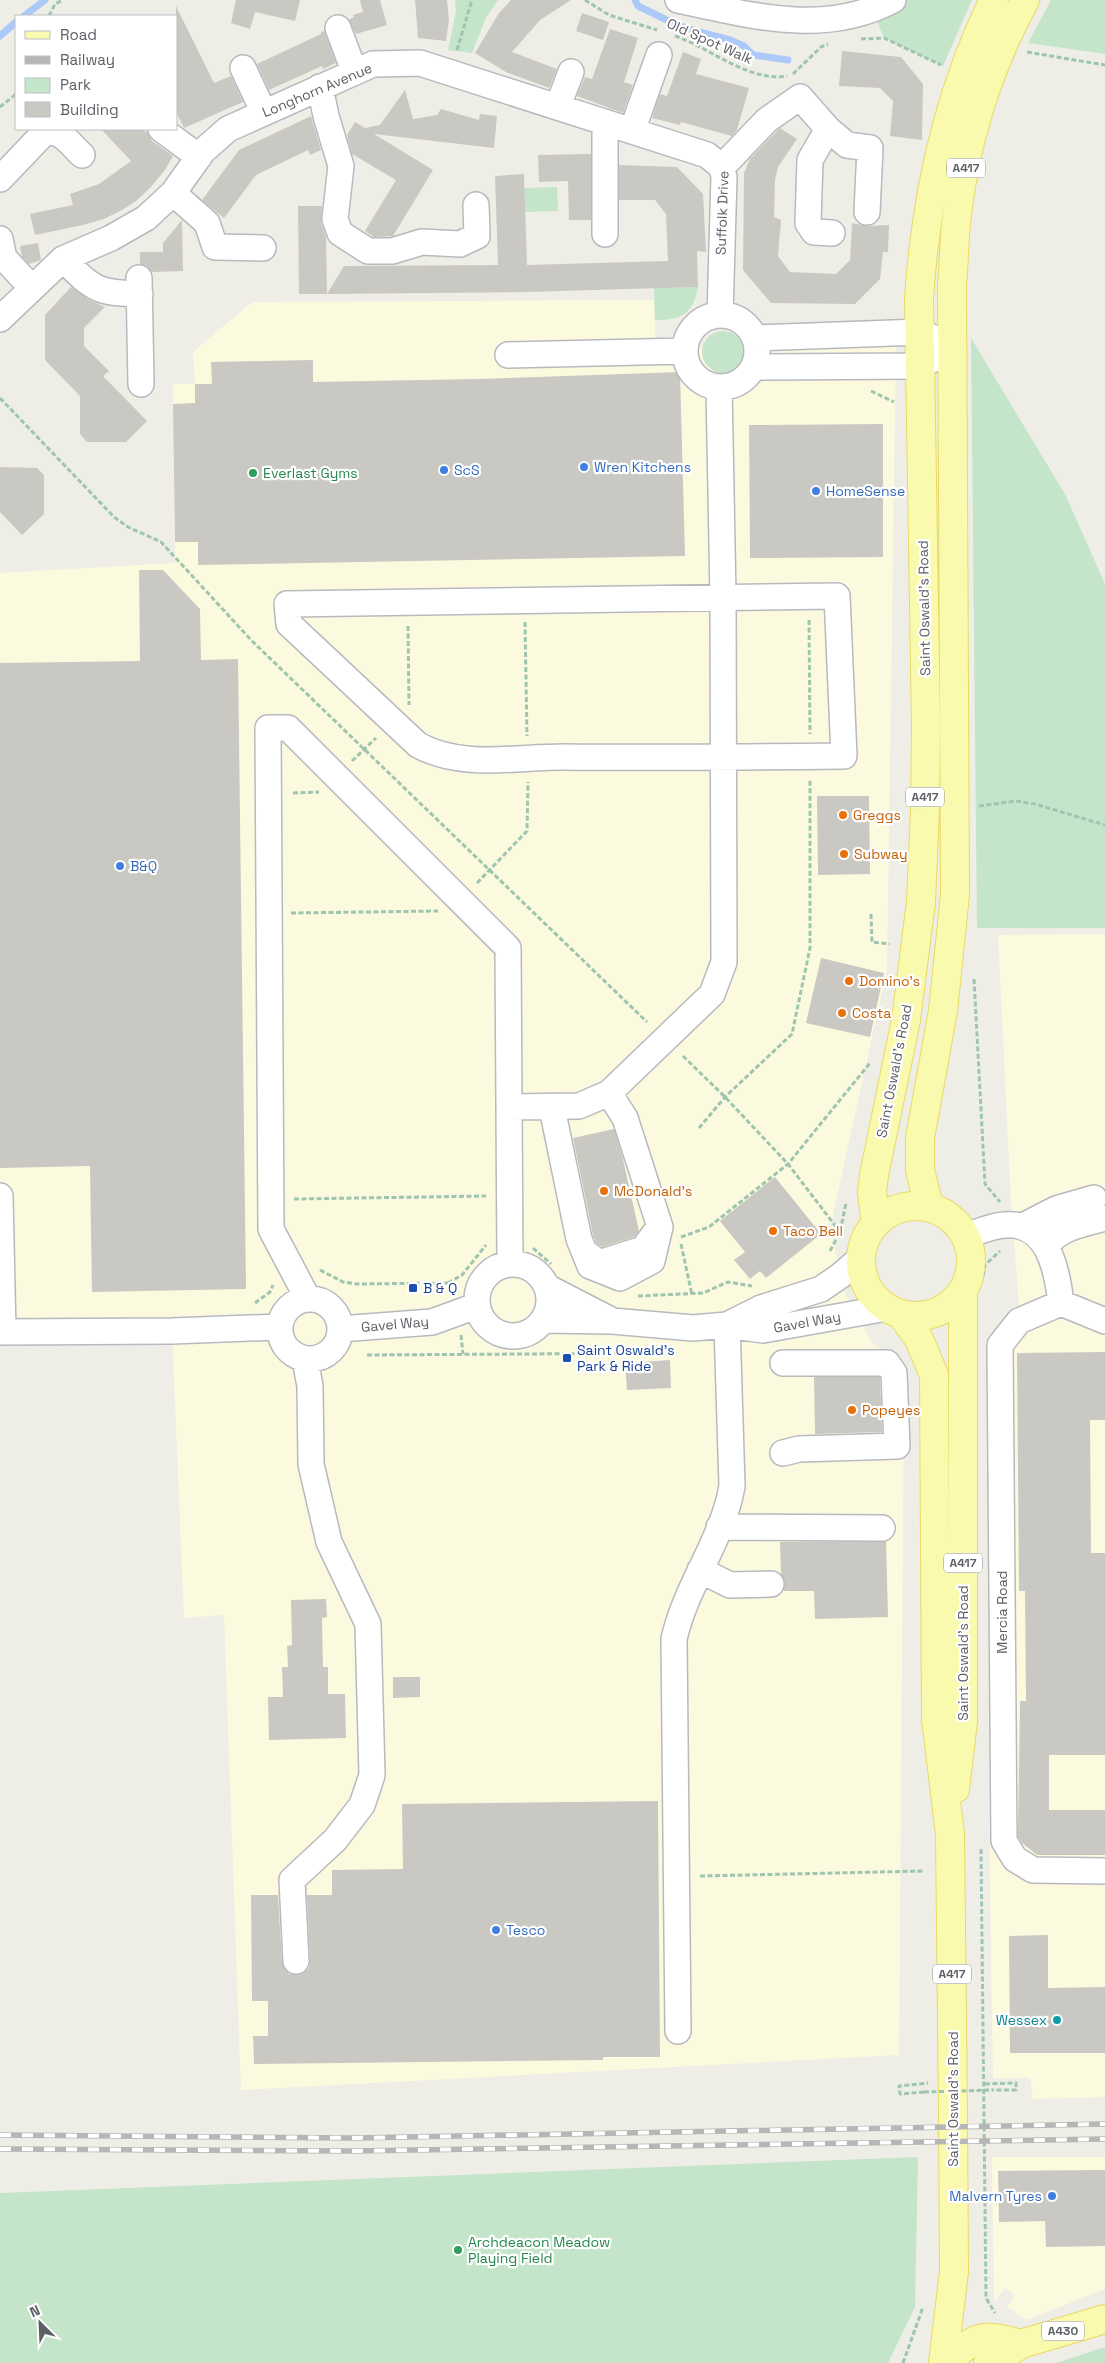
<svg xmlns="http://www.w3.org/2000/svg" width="1105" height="2363" font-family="'Space Grotesk',sans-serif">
<rect width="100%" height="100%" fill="#efeee6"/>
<!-- commercial -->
<path fill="#fcfade" d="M654 300 656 350 896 342 887 969 830 1228 846 1295 871 1341 894 1361 904 1408 899 2055 241 2090 224 1615 184 1618 172 1331 0 1332V573L175 563 173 384H195L193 352 252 302Z
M1105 934V2097L1033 2099 1030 2078H993L990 1887 987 1341 1019 1305 1011 1202 998 935Z
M992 2157H1105V2289L1027 2320 1007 2307 1015 2295 1005 2288 996 2300 994 2299Z"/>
<!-- green -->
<path fill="#c4e5c9" d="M455 0H498L486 18 472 53 448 50 456 12Z
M893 0H972L943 66 884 38 873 11Z
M1051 0H1105V54L1028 43Z
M557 187 558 211 525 212 524 188Z
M698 287C693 315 681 320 655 320L654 288Z
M702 352a21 21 0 1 1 42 0a21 21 0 1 1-42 0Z
M971 338 1065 494 1105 584V928H977Z
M918 2157 915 2307 888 2363H0V2193Z
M1105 2347V2363H1056Z"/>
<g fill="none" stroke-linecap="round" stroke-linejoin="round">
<!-- stream -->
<path stroke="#abcafa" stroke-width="7" d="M635 0 638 6 673 23 692 30 730 40 744 46 753 55 788 60
M24 16 45 0
M0 36 16 22"/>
</g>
<!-- building -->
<path fill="#cac8c2" d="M236 0H300L295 21 255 12 250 29 231 23Z
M360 0H380L387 25 356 34 349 20 354 17 353 15 363 12Z
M415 0H447L449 20 446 41 418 38Z
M511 0H571L540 20 512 52 557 69 549 88 506 72 475 53 499 13Z
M176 6 214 83 231 76 243 102 184 128 176 112Z
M582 13 609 22 603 40 576 31Z
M610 29 638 38 624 82 633 85 623 113 577 96 585 77 592 79Z
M324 31 336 63 323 69 322 66 269 90 257 64 321 34V32Z
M842 51 901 57 923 84 922 140 890 136 893 101 880 88 839 86Z
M683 52 701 59 696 74 749 88 737 130 732 136 681 122 680 125 652 118 660 94 667 96Z
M405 90 413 119 437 115 441 109 479 120 480 114 497 116 494 148 374 134 433 170 393 236 374 237 365 231 396 180 352 154 347 135 355 122 365 128 380 125Z
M311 116 321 150 310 155 308 150 256 175 224 218 202 200 239 150Z
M780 128 797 139 778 167 775 180 774 217 781 220 778 256 790 272 836 274 850 260 852 223 867 226 889 225 888 252H883L880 279 855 304 771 303 743 270 744 173 750 159Z
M101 129H141L147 132 152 141 173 156 165 170 150 188 136 201 122 210 104 219 83 225 35 235 30 214 73 205 70 194 99 184 131 161Z
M591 154V220H569L568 181 539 182 538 155Z
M619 165 677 167 703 194 706 252 697 251 698 287 526 292 327 294 344 266 498 265 495 176 524 174 527 265 668 261 666 214 655 200H619Z
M298 206H322L321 223 326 237 327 294H299Z
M182 220 183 271 152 272 146 266 140 264V252H163V243Z
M38 243 41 260 29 264 22 257 20 246Z
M71 287 89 300 105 307 84 328V346L109 371 103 376 147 421 126 442H87L80 434V396L45 360V315Z
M313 360V382L478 379 680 372 685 556 198 565V542H175L173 404 195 403V384H212L211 362Z
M883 424V557L750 558 749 425Z
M0 467 37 468 44 475V514L22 535 0 512Z
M139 570H163L200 609 201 660 238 659 246 1289 92 1292 90 1166 0 1168V663L140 661Z
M817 796H869L870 874 818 875Z
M821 958 884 973 870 1037 806 1023Z
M614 1129 622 1155 639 1231 634 1237 602 1247 596 1243 593 1235 573 1138Z
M775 1177 821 1234 766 1278 760 1271 750 1279 734 1260 745 1252 720 1221Z
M1105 1352V1420H1090L1091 1553H1105V1755H1049V1810H1105V1855H1037L1022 1843 1018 1837 1020 1701H1026L1025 1591H1019L1017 1353Z
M670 1360 671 1388 627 1390 625 1363Z
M814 1377H880L882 1432 815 1434Z
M886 1541 888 1617 815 1619 814 1591H783L785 1583 781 1574 780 1542Z
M326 1599 327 1617 322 1618 323 1667H328V1694H345L346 1738 269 1740 268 1697H283L282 1667H288L287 1646 292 1645 291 1600Z
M393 1677H420V1697L393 1698Z
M658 1801 660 2057H603V2060L254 2064 253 2036H268V2001H252L251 1895H278L282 1962 284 1968 289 1974 297 1975 303 1973 309 1968 310 1961 307 1895H332V1870L403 1869 402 1804Z
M1048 1935V1988L1105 1987V2053H1010L1009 1936Z
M1105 2170V2246L1046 2247 1045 2221 999 2222 998 2171Z"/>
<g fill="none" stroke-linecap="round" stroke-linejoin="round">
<!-- minor casing -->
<g stroke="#b8b9bf" stroke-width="28">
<path id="minor" d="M678 0C750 15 824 37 893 0
M338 28 354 71
M243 68 264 113
M320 87 326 116 341 166 335 219 340 233 368 251H392L422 242 460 244 477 236 476 205
M558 106 571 72
M161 129 199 157
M828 129 810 160 808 223 814 232 832 233
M632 131 659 55
M722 167 767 120 800 97 828 129 847 145 870 148 867 212
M0 179 43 134C59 126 71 145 82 155
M173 193 207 223 215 247 263 248
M605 234V122
M0 239 4 258 31 287
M63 259C93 289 96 293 140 294
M139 278 141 384
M720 315 724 177 722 167
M685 351a36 36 0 1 1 72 0a36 36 0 1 1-72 0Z
M0 319 63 259 111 238 146 218 173 193 203 151 228 129 373 64 420 63 707 155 722 167
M755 338 920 332 938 340
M508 355 685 351
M754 367 920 366 953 349
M837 596 844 756C751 757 657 758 563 757 515 757 462 769 418 745L289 624 287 604Z
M510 1107 579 1106 609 1093 712 994 724 962 723 597 719 387
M552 1108 579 1239 590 1266 620 1278 652 1261 660 1227 625 1118 609 1093
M0 1196 3 1332
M1023 1226 1056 1209 1094 1198
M966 1236C978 1232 991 1226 1004 1225 1048 1221 1057 1269 1061 1303
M1046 1246C1060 1227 1083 1224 1105 1218
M586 1253 599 1263 643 1249 655 1233
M477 1300a36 36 0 1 1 72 0a36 36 0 1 1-72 0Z
M547 1287 609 1319
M280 1329a30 30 0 1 1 60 0a30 30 0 1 1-60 0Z
M308 1299 271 1229 268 728H288L508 948 510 1263
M543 1320 612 1321 693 1328 727 1325 761 1308 821 1289 840 1276 861 1258
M1105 1321 1061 1303 1019 1321 1000 1345 1004 1841 1015 1859 1033 1870 1105 1871
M727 1325 763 1330 887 1308
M340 1329 432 1322 476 1306
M0 1332 172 1331 279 1327
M783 1363H887L894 1373 897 1446 799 1449 783 1453
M719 1527 882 1528
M700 1570 730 1585 771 1584
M296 1961 292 1880 335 1840 362 1805 372 1775 368 1624 329 1542 311 1464 310 1386 305 1359
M678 2031 674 1639C686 1585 723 1540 732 1486L727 1325"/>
</g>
<!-- major casing -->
<g stroke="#e9d965" stroke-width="30">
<path id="major" d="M861 1261a55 55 0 1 1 110 0a55 55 0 1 1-110 0Z
M929 1207 920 1170V1138L943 1011 955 894 952 284C954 264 954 244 956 224 963 147 988 68 1025 0
M876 1224 872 1193 874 1175 906 1020 921 902 925 810 926 727 919 298C926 195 948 93 994 0
M901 1314 919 1339 934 1375 936 1719 950 1834 953 2114 954 2272 943 2363
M955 1789 963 1721V1290
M946 2363C976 2335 982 2333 1021 2344
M988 2363 997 2360 1021 2344 1105 2319"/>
</g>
<!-- path -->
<path stroke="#9ec5af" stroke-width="3" stroke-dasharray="5 2.5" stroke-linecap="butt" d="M585 0 609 15 657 30
M49 16 55 4 63 0
M675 36C711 48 748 82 787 76
M861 39 884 38 941 65
M457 50 472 0
M1027 52 1105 65
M793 74 821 47 828 44
M0 107 16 94
M871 391 894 402
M0 398 114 517 128 527 161 542 252 641 647 1022
M809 620 810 734
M525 622 527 736
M408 626 409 705
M352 761 376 738
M293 793 319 792
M979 806 1016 801 1035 804 1105 825
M477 883 527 831 528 782
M291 913 438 911
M871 914 872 942 890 944
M974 979 985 1184 1000 1202
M683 1056 725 1097 788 1164 840 1232
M699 1128 725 1097 792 1034 810 948V780
M294 1199 486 1196
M681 1237 709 1227 788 1164 870 1063
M681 1244 692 1295
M533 1248 551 1264
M830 1251 840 1232 846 1203
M320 1270 343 1282 357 1284 448 1283 451 1290
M983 1276 985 1265 1000 1251
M448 1283 462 1275 486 1245
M638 1296 703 1293 728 1282 752 1286
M255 1303 270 1292 273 1285
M461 1335 463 1354
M367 1355 676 1353
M981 1849 986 2298 995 2313
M700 1876 924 1871
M985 2084 1016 2083V2090H992
M924 2092 900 2094 899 2086 928 2083
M903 2363 923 2307"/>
<!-- minor -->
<use href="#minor" stroke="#fff" stroke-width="25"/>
<!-- major -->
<use href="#major" stroke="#fafaaf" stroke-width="28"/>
<!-- rail casing -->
<g stroke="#b6b6b7" stroke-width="5.5">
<path id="rail" d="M0 2135 356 2138 1105 2124
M0 2149 353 2151 1105 2139"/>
</g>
<!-- rail -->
<use href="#rail" stroke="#fff" stroke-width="4" stroke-dasharray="11" stroke-linecap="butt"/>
<!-- path-bridge -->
<path stroke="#9ec5af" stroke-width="3" stroke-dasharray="5 2.5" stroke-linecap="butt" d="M924 2092 992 2090"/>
</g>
<!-- markers -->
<g fill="#3f7fe0" stroke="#fff" stroke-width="2">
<circle cx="584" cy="467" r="5"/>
<circle cx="444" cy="470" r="5"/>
<circle cx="816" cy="491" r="5"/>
<circle cx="120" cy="866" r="5"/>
<circle cx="496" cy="1930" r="5"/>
<circle cx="1052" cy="2196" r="5"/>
</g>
<g fill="#2e9e5b" stroke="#fff" stroke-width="2">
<circle cx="253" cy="473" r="5"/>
<circle cx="458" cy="2250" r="5"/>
</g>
<g fill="#e8710a" stroke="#fff" stroke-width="2">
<circle cx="843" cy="815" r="5"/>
<circle cx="844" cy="854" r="5"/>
<circle cx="849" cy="981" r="5"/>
<circle cx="842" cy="1013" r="5"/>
<circle cx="604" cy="1191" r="5"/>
<circle cx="773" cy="1231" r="5"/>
<circle cx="852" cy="1410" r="5"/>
</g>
<g fill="#1a4fb4" stroke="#fff" stroke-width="2">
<rect x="408" y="1283" width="10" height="10" rx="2.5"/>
<rect x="562" y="1353" width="10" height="10" rx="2.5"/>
</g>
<circle fill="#0f9aa8" stroke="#fff" stroke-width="2" cx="1057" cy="2020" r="5"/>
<g text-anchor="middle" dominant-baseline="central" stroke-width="4.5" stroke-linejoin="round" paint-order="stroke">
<!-- shield labels -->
<g fill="#fff" stroke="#8e8f93" stroke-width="1">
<rect x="947" y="158.5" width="38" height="19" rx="4"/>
<rect x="906" y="787.5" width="38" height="19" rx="4"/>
<rect x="944" y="1553.5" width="38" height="19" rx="4"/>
<rect x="933" y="1964.5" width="38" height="19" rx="4"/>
<rect x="1042" y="2321.5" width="42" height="19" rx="4"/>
</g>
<g font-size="12" font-weight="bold" fill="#5d5f65">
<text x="966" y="168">A417</text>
<text x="925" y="797">A417</text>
<text x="963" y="1563">A417</text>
<text x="952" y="1974">A417</text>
<text x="1063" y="2331">A430</text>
</g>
<!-- street labels -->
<g font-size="14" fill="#5d5f65" stroke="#fff">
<text transform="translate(710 41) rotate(24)">Old Spot Walk</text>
<text transform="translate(317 90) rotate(-23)">Longhorn Avenue</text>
<text transform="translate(722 213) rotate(-88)">Suffolk Drive</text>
<text transform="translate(924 608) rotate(-91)">Saint Oswald's Road</text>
<text transform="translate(894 1071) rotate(-79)">Saint Oswald's Road</text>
<text transform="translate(807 1322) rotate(-10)">Gavel Way</text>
<text transform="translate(395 1324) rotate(-5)">Gavel Way</text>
<text transform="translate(1002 1612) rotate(-90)">Mercia Road</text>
<text transform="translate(963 1653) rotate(-90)">Saint Oswald's Road</text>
<text transform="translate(953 2099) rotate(-90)">Saint Oswald's Road</text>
</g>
<!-- shop labels -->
<g font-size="14" fill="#366cbe" stroke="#fff" text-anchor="start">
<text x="594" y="467">Wren Kitchens</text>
<text x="454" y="470">ScS</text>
<text x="826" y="491">HomeSense</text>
<text x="130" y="866">B&amp;Q</text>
<text x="506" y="1930">Tesco</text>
<text x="1042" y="2196" text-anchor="end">Malvern Tyres</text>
</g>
<!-- leisure labels -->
<g font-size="14" fill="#27864d" stroke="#fff" text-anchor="start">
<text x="263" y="473">Everlast Gyms</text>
<text x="468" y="2242">Archdeacon Meadow<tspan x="468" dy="16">Playing Field</tspan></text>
</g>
<!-- food labels -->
<g font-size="14" fill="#c56008" stroke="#fff" text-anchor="start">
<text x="853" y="815">Greggs</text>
<text x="854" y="854">Subway</text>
<text x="859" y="981">Domino's</text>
<text x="852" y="1013">Costa</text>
<text x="614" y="1191">McDonald's</text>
<text x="783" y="1231">Taco Bell</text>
<text x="862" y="1410">Popeyes</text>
</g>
<!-- transit labels -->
<g font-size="14" fill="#164399" stroke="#fff" text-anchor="start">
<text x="423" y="1288">B &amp; Q</text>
<text x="577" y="1350">Saint Oswald's<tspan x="577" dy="16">Park &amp; Ride</tspan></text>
</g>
<!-- culture labels -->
<g font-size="14" fill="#0d838f" stroke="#fff" text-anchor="end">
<text x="1047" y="2020">Wessex</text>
</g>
</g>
<!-- legend -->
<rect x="15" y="15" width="162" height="115" fill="#ffffff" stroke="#bebfc1"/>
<rect x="25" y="31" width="25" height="8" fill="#fafaaf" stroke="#bebfc1"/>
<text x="60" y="40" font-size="15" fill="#5d5f65">Road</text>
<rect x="25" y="56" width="25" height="8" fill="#b6b6b7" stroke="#bebfc1"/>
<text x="60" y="65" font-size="15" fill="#5d5f65">Railway</text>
<rect x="25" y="78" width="25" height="15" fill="#c4e5c9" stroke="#bebfc1"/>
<text x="60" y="90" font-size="15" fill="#5d5f65">Park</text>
<rect x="25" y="102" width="25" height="15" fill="#cac8c2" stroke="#bebfc1"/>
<text x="60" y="115" font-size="15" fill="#5d5f65">Building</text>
<!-- north arrow -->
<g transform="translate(40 2323) rotate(336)" stroke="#ffffff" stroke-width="4" paint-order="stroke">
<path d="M0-4L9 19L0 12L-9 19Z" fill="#5d5f65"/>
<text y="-8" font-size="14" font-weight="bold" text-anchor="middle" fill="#5d5f65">N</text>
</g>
</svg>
